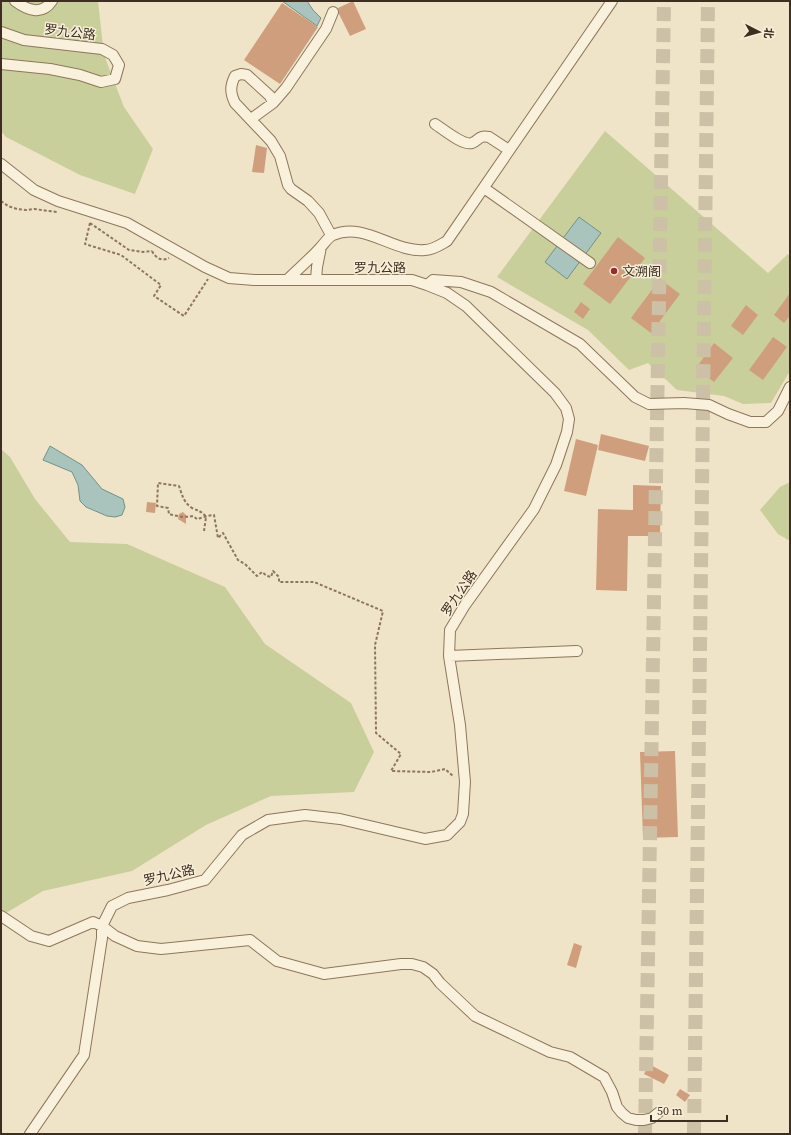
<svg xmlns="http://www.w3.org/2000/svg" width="791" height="1135" font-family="'Source Serif 4','Noto Sans SC',serif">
<rect width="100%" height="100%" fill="#f0e4c8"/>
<!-- green -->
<path fill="#c9cf9b" d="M1 1H98L104 55 124 107 153 149 135 194 80 175 6 137 1 131Z
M605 131 768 273 788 254 790 256V371L771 403 743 404 724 396 677 390 648 363 629 370 588 330 497 277Z
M1 449 10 457 35 499 70 542 127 544 225 587 265 644 351 703 374 752 354 792 271 796 206 825 132 871 43 891 1 916Z
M790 482V541L778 534 760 510 780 487Z"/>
<!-- water -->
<path fill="#a9c4bc" stroke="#6f938a" d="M282 1H307L313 10 321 18 317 26Z
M579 217 601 233 567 279 545 262Z
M50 446 82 465 102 489 123 499 125 507 122 515 115 517 107 516 86 507 80 501 78 485 72 472 43 460Z"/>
<!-- building -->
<path fill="#cf9f7d" d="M353 1 366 29 350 36 339 14 338 8Z
M282 3 318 27 280 84 244 60Z
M256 145 267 148 264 173 252 172Z
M618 237 645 258 610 304 583 284Z
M660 279 680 294 651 333 631 318Z
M790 293V316L784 323 774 315Z
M581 302 590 309 583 319 574 312Z
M746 305 758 315 743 335 731 326Z
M773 337 787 347 763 380 749 370Z
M714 343 733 358 714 382 696 368Z
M601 434 649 446 645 461 598 450Z
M576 439 598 445 586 496 564 491Z
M633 485 661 486 660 536H628L627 591 596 590 598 509 633 510Z
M147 502 156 503 155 513 146 512Z
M183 512 186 515V524L178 519 179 514Z
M675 751 678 837 643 838 640 752Z
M574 943 582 946 576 968 567 965Z
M649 1064 669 1075 664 1084 644 1074Z
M680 1089 690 1095 685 1102 676 1095Z"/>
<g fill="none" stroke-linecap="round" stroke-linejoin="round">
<!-- highway-tunnel -->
<path stroke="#ccc0a6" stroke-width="14" stroke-dasharray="14 7" stroke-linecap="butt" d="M645 1134 664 1
M694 1134 708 1"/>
<!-- minor casing -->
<g stroke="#8d765c" stroke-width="12">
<path id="minor" d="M15 1C27 10 42 16 52 1
M1 32 24 40 102 49 113 55 119 65 115 79 101 82 80 75 50 69 1 64
M273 103 270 96 247 75 241 74 235 76C230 86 230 93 235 103L271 141 280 156 288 185 291 189 308 201 319 213 331 235
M251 119 273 103 286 88 326 29 333 12
M435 124C443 129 463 146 472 143 480 140 478 135 489 137L509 150
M1 164 34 190 58 201 127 223 205 267 229 278 254 280H412L427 285 447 293 466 306 555 393 566 408 569 419 567 432 556 465 534 509 465 605 450 630 449 656 460 725 465 782 463 814 460 822 447 835 425 839 340 819 305 815 268 820 242 835 205 880 168 890 128 898 112 906 102 926V938L84 1055 30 1134
M484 188 590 263
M287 280C298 269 310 259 320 248 324 244 328 237 333 235 364 221 394 253 425 250 433 250 440 245 447 241L612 1
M316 280 317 267 321 247
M427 285 433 280 461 282 491 292 580 344 635 397 649 404 684 403 709 405 728 414 750 422H766L778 411 790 387
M449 656 577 651
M1 916 31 936 49 941 93 922 102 926 115 936 137 946 161 949 250 940 277 961 324 974 401 964H412L423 967 433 974 440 983 475 1016 550 1052 570 1057 604 1077 612 1092 617 1107 622 1113 628 1118 636 1120H644L652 1118 658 1113"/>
</g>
<!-- path -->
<path stroke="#8d765c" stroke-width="2" stroke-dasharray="3 2" stroke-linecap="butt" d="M1 201 8 206 17 209 26 210 34 209 57 212
M90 223 85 244 121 255 161 285 154 296 184 316 208 279
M90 223 129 250 143 252 152 251
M152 251C155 257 161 262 169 258
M204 531 206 517C202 511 198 511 192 508 184 503 182 495 179 486L158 483 157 506 168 508 169 514C176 516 185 518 193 516L197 519C202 518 208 515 214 515L218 538 223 533 238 560 245 564 257 576 262 572 267 576 271 577 273 571 279 577V582H314L383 611 375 645 376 733 401 754 391 771 431 772 445 769 454 777"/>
<!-- minor -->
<use href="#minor" stroke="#faf1dc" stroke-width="10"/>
</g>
<!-- markers -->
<circle fill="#9e2a2b" stroke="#f7eed8" stroke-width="1.5" cx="614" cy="271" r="4"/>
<g text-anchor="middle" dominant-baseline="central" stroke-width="3" stroke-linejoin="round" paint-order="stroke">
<!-- street labels -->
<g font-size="13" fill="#3d2e20" stroke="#f7eed8">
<text transform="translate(70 32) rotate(7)">罗九公路</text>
<text x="380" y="267">罗九公路</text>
<text transform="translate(459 593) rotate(-56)">罗九公路</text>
<text transform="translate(169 875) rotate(-13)">罗九公路</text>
</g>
<!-- poi labels -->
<g font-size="13" fill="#3d2e20" stroke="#f7eed8" text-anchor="start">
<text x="622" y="271">文溯阁</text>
</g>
</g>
<!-- border -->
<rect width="791" height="1135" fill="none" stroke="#3d2e20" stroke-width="4"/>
<!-- north arrow -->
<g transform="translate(759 32) rotate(96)" stroke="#f7eed8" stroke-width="3" paint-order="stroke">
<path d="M0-3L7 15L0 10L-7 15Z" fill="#3d2e20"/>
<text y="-6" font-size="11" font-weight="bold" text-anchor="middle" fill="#3d2e20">北</text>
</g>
<!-- scale -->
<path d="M651 1115v6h76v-6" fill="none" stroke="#3d2e20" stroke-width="2"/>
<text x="657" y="1115" font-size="12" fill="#3d2e20" stroke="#f7eed8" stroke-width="3" paint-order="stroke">50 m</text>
</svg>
